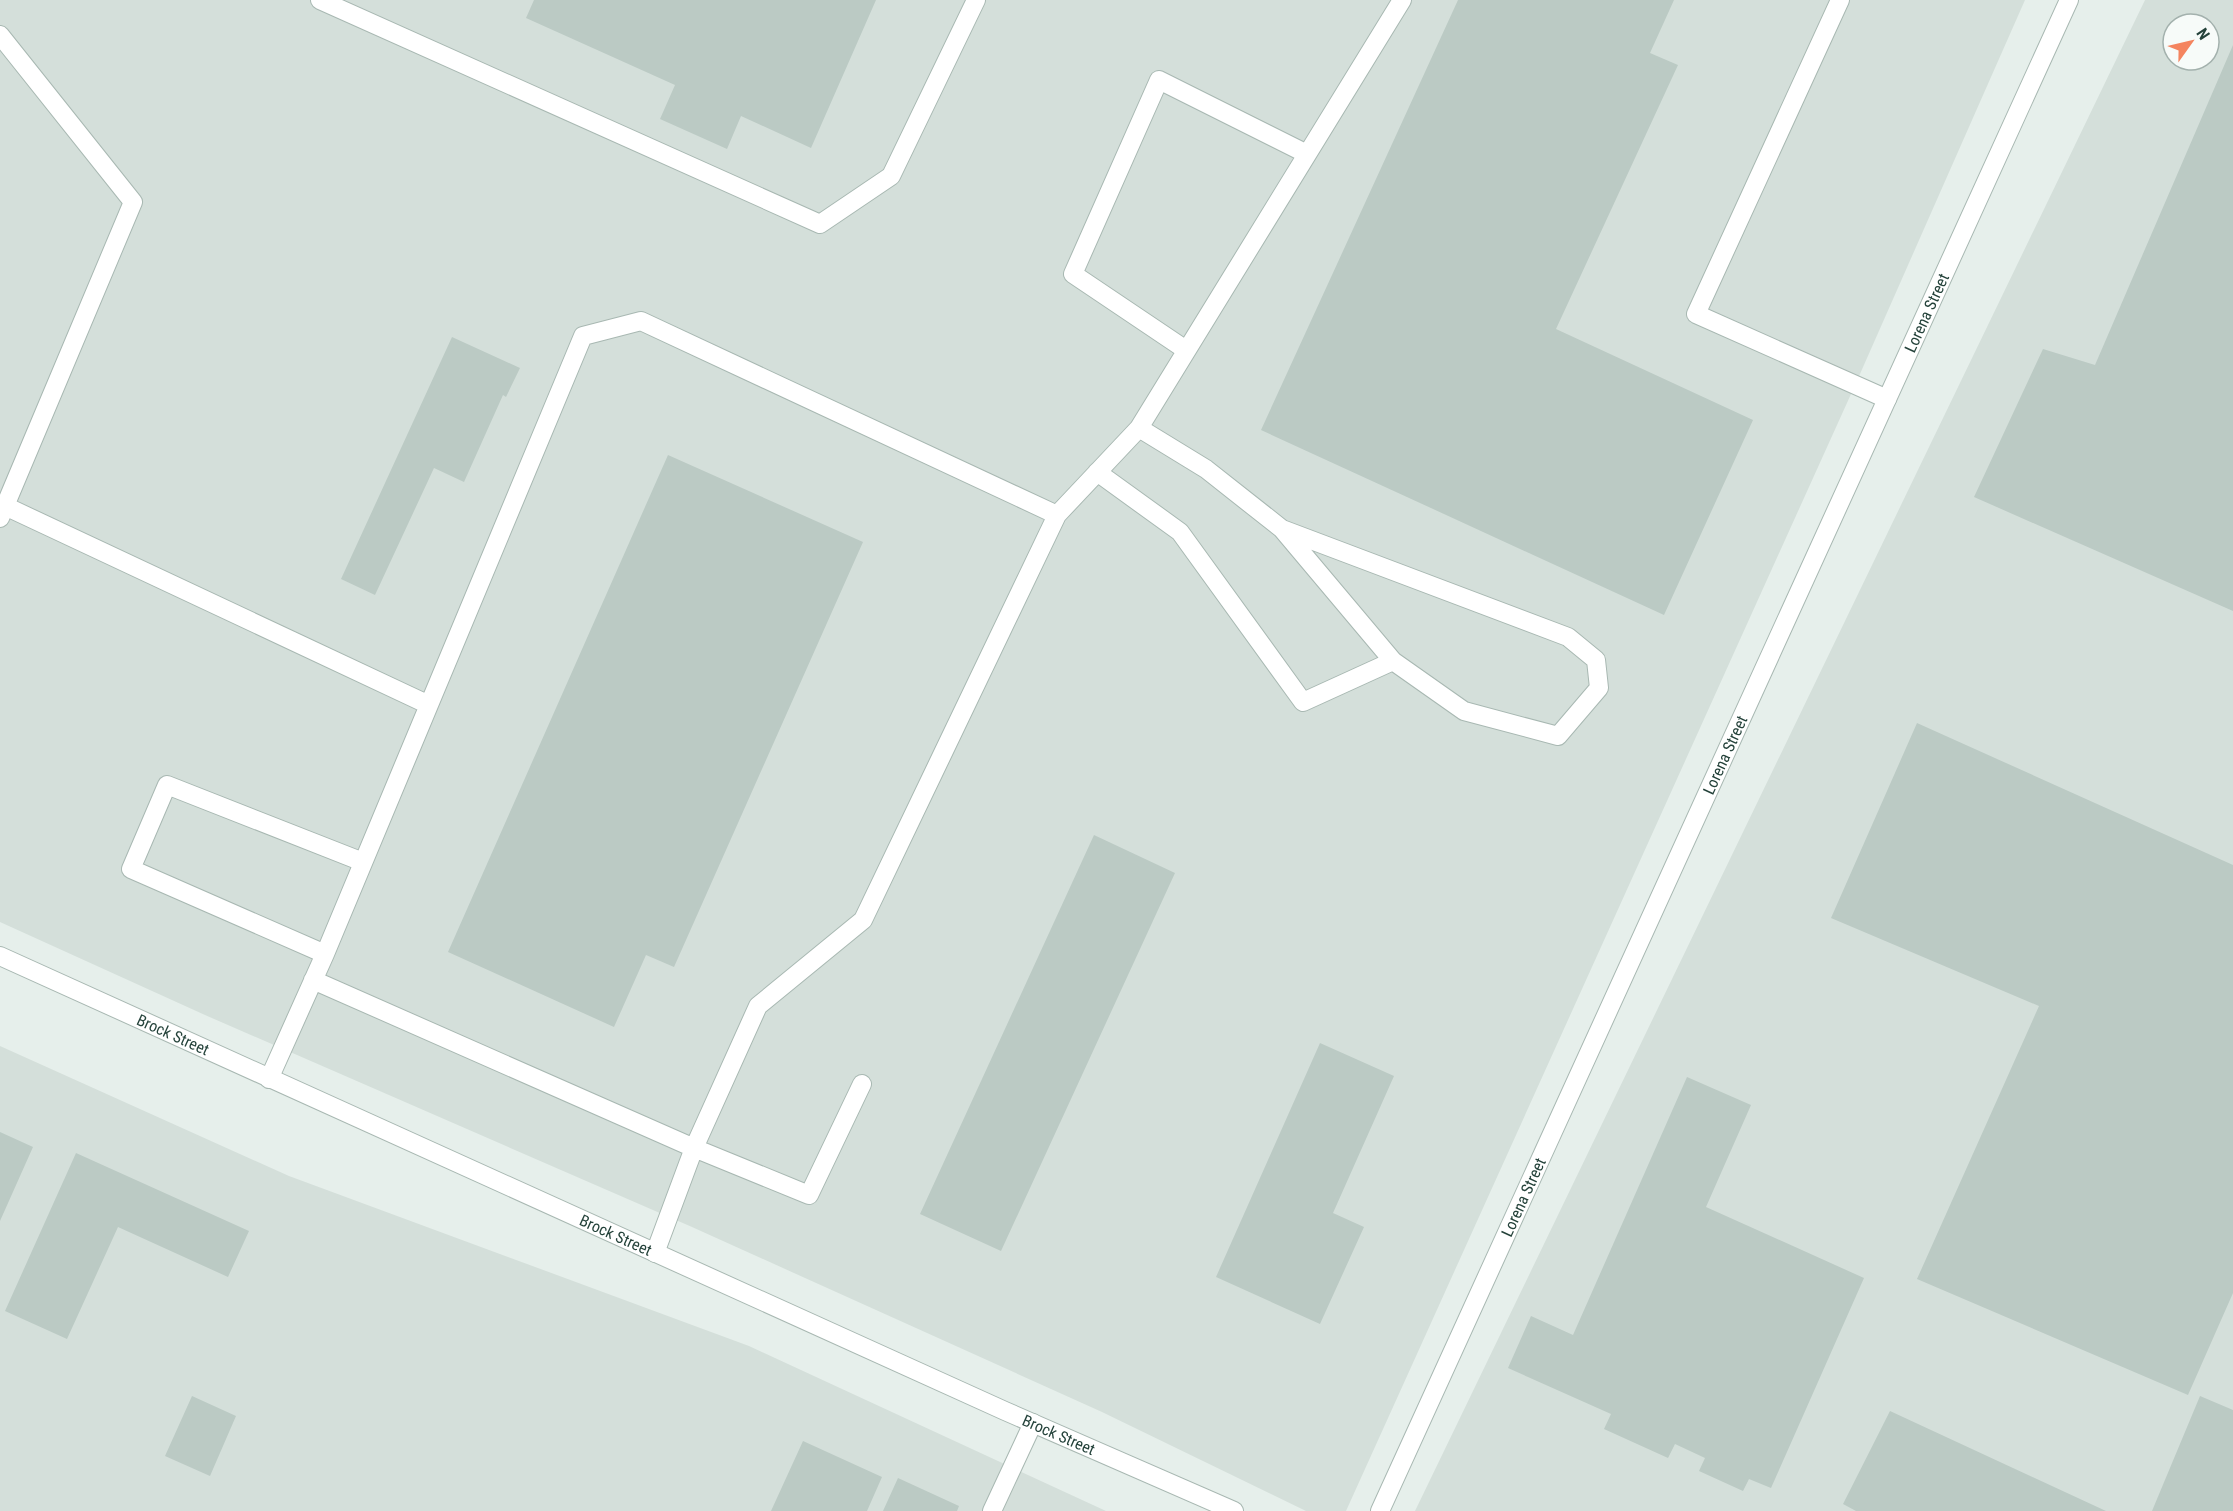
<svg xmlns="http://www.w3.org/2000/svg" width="2233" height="1511" font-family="'Roboto Condensed',sans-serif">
<rect width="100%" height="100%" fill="#e6efeb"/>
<!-- built -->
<path fill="#d4dfda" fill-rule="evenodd" d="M0 0H2025L1856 383 1346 1511H1306L1102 1412 692 1227 205 1015 0 922Z
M2145 0H2233V1511H1415ZM2173 24H2209V60H2173Z
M0 1046 289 1176 749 1346 1106 1511H0Z"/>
<!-- building -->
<path fill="#bbcac4" d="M534 0H876L811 148 741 116 727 149 660 119 675 85 526 18Z
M1458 0H1674L1650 53 1678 65 1556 329 1753 420 1664 615 1261 430Z
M2233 45V611L1974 497 2043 349 2095 365Z
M452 337 520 368 506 397 503 395 464 482 434 468 375 595 341 579Z
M668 455 863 542 674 967 646 955 614 1027 448 952Z
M1917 723 2233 865V1293L2188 1395 1917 1279 2039 1006 1831 918Z
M1094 835 1175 873 1001 1251 920 1214Z
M1320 1043 1394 1076 1333 1213 1364 1227 1320 1324 1216 1277Z
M1687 1077 1751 1105 1706 1207 1864 1278 1771 1488 1749 1479 1743 1491 1699 1471 1705 1458 1675 1444 1668 1458 1604 1429 1611 1414 1508 1368 1531 1316 1573 1335Z
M0 1132 33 1147 0 1221Z
M76 1153 249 1231 228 1277 118 1227 67 1339 5 1311Z
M192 1396 236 1416 210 1476 165 1456Z
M2200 1396 2233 1410V1511H2152Z
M1890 1411 2106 1511H1856L1843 1504Z
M803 1441 882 1477 867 1511H771Z
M898 1478 959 1506 957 1511H883Z"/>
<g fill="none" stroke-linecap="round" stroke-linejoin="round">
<!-- service casing -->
<g stroke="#a8b8b2" stroke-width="20">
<path id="service" d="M320 0 820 224 891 176 976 0
M1840 0 1696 314 1887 399
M0 35 133 202 5 506
M1186 350 1073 274 1159 80 1307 154
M1139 428 1206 469 1282 529 1393 661 1464 711 1558 736 1599 688 1596 660 1568 637 1282 529
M1097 472 1180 532 1303 702 1393 661
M1057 515 1139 428 1402 0
M0 518 5 506 429 705
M325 954 131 869 167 785 363 862
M269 1079 325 954 583 336 641 321 1057 515 863 920 758 1006 694 1148 313 980
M655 1253 694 1148 809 1195 862 1084
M992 1511 1033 1423"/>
</g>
<!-- minor casing -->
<g stroke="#a8b8b2" stroke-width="20">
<g id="minor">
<path id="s1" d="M0 956 1005 1411 1234 1511"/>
<path id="s2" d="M1380 1511 2069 0"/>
</g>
</g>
<!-- service -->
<use href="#service" stroke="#fff" stroke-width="18"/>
<!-- minor -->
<use href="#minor" stroke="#fff" stroke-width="18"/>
</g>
<g text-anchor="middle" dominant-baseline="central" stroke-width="4.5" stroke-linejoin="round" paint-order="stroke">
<!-- street labels -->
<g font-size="16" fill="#24423a" stroke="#f7fbf9">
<text stroke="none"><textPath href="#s2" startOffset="1317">Lorena Street</textPath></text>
<text stroke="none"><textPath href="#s2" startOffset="831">Lorena Street</textPath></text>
<text stroke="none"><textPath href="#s1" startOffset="190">Brock Street</textPath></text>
<text stroke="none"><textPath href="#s2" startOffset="345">Lorena Street</textPath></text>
<text stroke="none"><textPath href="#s1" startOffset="676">Brock Street</textPath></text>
<text stroke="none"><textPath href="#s1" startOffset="1162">Brock Street</textPath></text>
</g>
</g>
<!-- north arrow -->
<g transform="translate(2191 42) rotate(56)"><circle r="28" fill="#f7fbf9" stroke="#a3b1ad" stroke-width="1.5"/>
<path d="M0-4.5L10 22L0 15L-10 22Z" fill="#f4845f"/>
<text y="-9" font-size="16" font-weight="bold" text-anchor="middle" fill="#24423a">N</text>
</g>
</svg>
